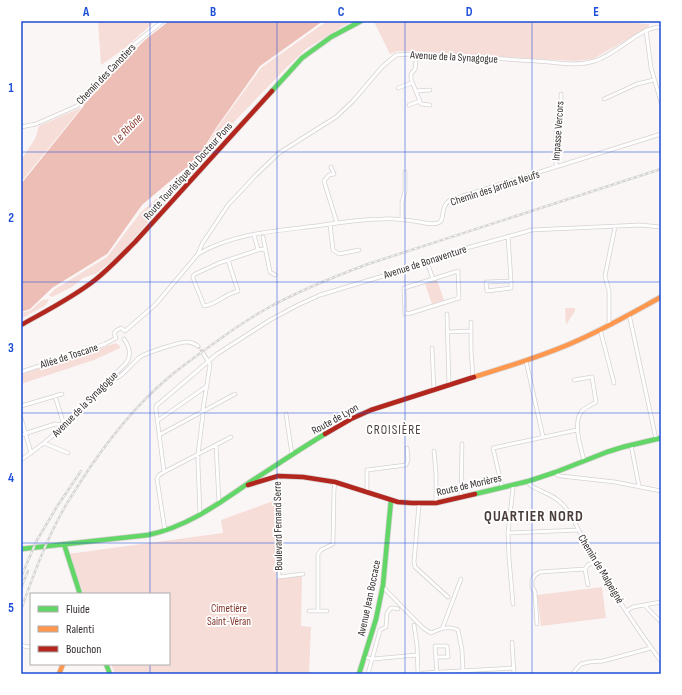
<svg xmlns="http://www.w3.org/2000/svg" width="682" height="695" font-family="'Sofia Sans Condensed',sans-serif">
<rect width="100%" height="100%" fill="#fbf6f6"/>
<!-- green -->
<path fill="#f6ddd8" d="M98 21H151L152 24 124 49 101 65Z
M327 21H353L343 26 306 49 287 67 232 124 220 141 188 179 157 212 120 254 97 273 83 278 72 287 52 297 49 295 55 289 107 257 141 212 194 166 217 128 261 68Z
M377 21H610L649 24V27L593 59 574 61 398 51 390 54 374 22Z
M82 107 21 182V160L35 139 39 126Z
M437 280 444 300 432 304 425 284Z
M49 299 46 305 21 319V313L31 310 42 300Z
M565 308H575V311L566 325Z
M116 343 120 346V348L94 360 21 384V374Z
M276 500V579L302 576 301 626 311 627 309 674H115L111 664H169V594H84L68 554 223 533 221 520Z
M602 587 606 618 541 626 537 595Z"/>
<!-- water -->
<path fill="#edbeb6" d="M169 21H323L260 66 216 128 196 161 182 171 142 205 107 254 52 288 30 309 21 312V184L83 107 86 100 145 40Z"/>
<g fill="none" stroke-linecap="round" stroke-linejoin="round">
<!-- street-tunnel -->
<path stroke="#d3cece" stroke-width="3" stroke-dasharray="3 1.5" stroke-linecap="butt" d="M198 346 203 353"/>
<!-- street casing -->
<g stroke="#d7d2d2" stroke-width="4.5">
<path id="street" d="M646 30 651 68 661 102
M417 54 415 69 411 74V79L421 104 430 105
M398 88 412 83
M416 91 430 90
M604 99 637 84 654 80
M409 105 420 101
M21 127 36 124 77 106 116 62 133 45 163 21
M331 167 334 174 329 175 324 181 337 223
M556 167V132L561 121V94
M402 220V202L405 191V172
M330 224 333 250 339 254 359 250
M254 235 258 250
M508 236 511 281V288L487 291 486 282 511 281
M263 237 270 272 275 275
M198 254C234 233 275 231 316 226 338 223 361 219 383 219 395 218 407 220 420 222 425 223 432 225 438 223 446 221 439 207 450 200L661 134
M228 260 238 291C234 292 231 293 228 295 220 299 213 305 204 306L193 278V276L195 274 219 263 258 250 263 249 266 251
M427 262 433 279 458 271 459 298 411 313 405 314 404 288 433 279
M447 314 449 385
M629 314 656 439
M471 322V349L473 378
M609 325V291L605 276 615 227
M600 329 614 383
M125 331 156 304 198 254 202 244 228 205 256 175 279 153 336 117 353 101 382 67 396 55C413 53 430 55 448 56 477 57 507 59 536 61 555 62 576 67 594 61 617 55 639 27 661 27
M448 332 470 331
M116 338 114 333 117 330 121 328 125 331
M432 348 434 390
M526 361 543 437
M21 372 91 349 105 344 116 338
M111 379C120 381 132 363 140 357 146 353 179 342 187 342 191 342 194 343 198 346
M574 380 592 377 596 402C591 405 586 407 582 411 572 423 581 447 584 461
M21 406 62 394
M286 414 292 455
M21 418 31 453
M157 421 207 386
M21 435 55 424 64 425 55 396
M159 435 235 394
M44 443 68 453
M216 445 219 503
M631 445 639 486
M434 451 436 474V503
M21 460 44 443 59 430 126 363C132 355 129 346 124 339
M164 472 156 410V406L217 354 270 320 298 305 320 295 393 273 470 247 525 232 531 230 640 225 661 227
M556 472 557 475 561 476 615 482 661 491
M278 476 279 577 303 574
M529 481 530 485C539 491 551 494 559 501 572 511 583 541 592 556 613 592 636 628 661 661
M512 485 513 488 508 533 509 558 513 604
M502 487 493 448 577 430
M367 492V470L406 465 408 460 407 448
M461 497 462 444
M419 504 414 562 415 567 448 597
M200 514 198 464V454L203 414V409L210 365 209 363 203 353
M165 531 157 479 159 475 164 472 231 437
M508 533 578 530
M585 569 588 585
M382 586 417 622 423 628 431 633C440 629 449 625 458 630L462 650 463 671
M645 605 648 609 661 622
M309 611H327
M318 611V554L321 550 333 544 334 490 335 482
M626 611 633 607 661 602
M537 624 535 592 532 587V580L535 575 540 572 585 569 588 565 595 561
M414 625 417 645 418 674
M442 629 461 579
M512 642 514 674
M21 645 27 647 31 646
M364 657 373 659 417 655
M436 657H448L447 646H435L437 674
M423 673 514 668
M368 674 380 630 386 627 387 613 391 608H394L398 609
M572 674 581 664 589 662 603 661 651 648"/>
</g>
<!-- fast casing -->
<g stroke="#d7d2d2" stroke-width="6">
<path id="fast" d="M272 91 302 58 331 37 361 21
M475 494 529 481 556 472 607 452 623 447 661 438
M64 544 80 594
M21 549 148 535C187 527 218 504 250 482 275 466 300 449 325 434
M106 664 110 674
M359 674 376 619 383 585 391 500"/>
</g>
<!-- slow casing -->
<g stroke="#d7d2d2" stroke-width="6">
<path id="slow" d="M474 377C507 367 540 357 572 343 603 330 632 313 661 297
M59 674 63 664"/>
</g>
<!-- jam casing -->
<g stroke="#d7d2d2" stroke-width="6">
<path id="jam" d="M21 325C46 311 72 298 95 280 109 269 122 255 135 242L272 91
M325 434 351 419 371 410 474 377
M248 485 278 476 303 477 335 482 398 502 412 503H436L475 494"/>
</g>
<!-- street -->
<use href="#street" stroke="#fefefe" stroke-width="3"/>
<!-- fast -->
<use href="#fast" stroke="#63d668" stroke-width="4.5"/>
<!-- slow -->
<use href="#slow" stroke="#ff974d" stroke-width="4.5"/>
<!-- jam -->
<use href="#jam" stroke="#b3261e" stroke-width="4.5"/>
<!-- rail casing -->
<g stroke="#d6d5d5" stroke-width="2.5">
<path id="rail" d="M21 577 37 540 58 505 81 471
M21 588 28 571
M21 610C33 576 45 543 62 512 68 501 75 491 81 481 105 444 136 405 169 377 185 364 203 351 220 339 235 328 250 318 266 309 298 291 333 277 368 264L661 169"/>
</g>
<!-- rail -->
<use href="#rail" stroke="#fff" stroke-width="1" stroke-dasharray="3" stroke-linecap="butt"/>
</g>
<!-- grid -->
<path fill="none" stroke="#1d4ed8" stroke-width="1" stroke-opacity="0.55" d="M150 21V594M277 21V674M405 21V674M532 21V674M21 152H661M21 282H661M21 413H661M21 543H661M150 664V674"/>
<g text-anchor="middle" dominant-baseline="central" stroke-width="3.5" stroke-linejoin="round" paint-order="stroke">
<!-- street labels -->
<g font-size="11" fill="#342e2d" stroke="#fff">
<text transform="translate(454 57) rotate(3)">Avenue de la Synagogue</text>
<text transform="translate(106 74) rotate(-46)">Chemin des Canotiers</text>
<text transform="translate(558 131) rotate(-86)">Impasse Vercors</text>
<text transform="translate(188 171) rotate(-48)">Route Touristique du Docteur Pons</text>
<text transform="translate(495 188) rotate(-18)">Chemin des Jardins Neufs</text>
<text transform="translate(425 262) rotate(-18)">Avenue de Bonaventure</text>
<text transform="translate(69 356) rotate(-18)">Allée de Toscane</text>
<text transform="translate(85 404) rotate(-45)">Avenue de la Synagogue</text>
<text transform="translate(335 419) rotate(-29)">Route de Lyon</text>
<text transform="translate(469 485) rotate(-13)">Route de Morières</text>
<text transform="translate(278 526) rotate(-91)">Boulevard Fernand Serre</text>
<text transform="translate(601 569) rotate(59)">Chemin de Malpeigné</text>
<text transform="translate(369 598) rotate(-78)">Avenue Jean Boccace</text>
</g>
<!-- park labels -->
<g font-size="11" fill="#81342a" stroke="#fff">
<text x="229" y="608">Cimetière<tspan x="229" dy="13">Saint-Véran</tspan></text>
</g>
<!-- water labels -->
<g font-size="12" font-style="italic" fill="#86392e" stroke="#fff">
<text transform="translate(128 129) rotate(-46)">Le Rhône</text>
</g>
<!-- quarter labels -->
<g font-size="13" letter-spacing="1" fill="#493e3b" stroke="#fff">
<text x="394" y="430">CROISIÈRE</text>
</g>
<!-- district labels -->
<g font-size="15" font-weight="bold" letter-spacing="1" fill="#493e3b" stroke="#fff">
<text x="534" y="516">QUARTIER NORD</text>
</g>
</g>
<!-- border -->
<rect width="682" height="695" fill="none" stroke="#ffffff" stroke-width="44"/>
<!-- legend -->
<rect x="30" y="593" width="140" height="72" fill="#ffffff" stroke="#aeabab"/>
<rect x="38" y="606" width="20" height="6" fill="#63d668" stroke="#aeabab"/>
<text x="66" y="613" font-size="12" fill="#342e2d">Fluide</text>
<rect x="38" y="626" width="20" height="6" fill="#ff974d" stroke="#aeabab"/>
<text x="66" y="633" font-size="12" fill="#342e2d">Ralenti</text>
<rect x="38" y="646" width="20" height="6" fill="#b3261e" stroke="#aeabab"/>
<text x="66" y="653" font-size="12" fill="#342e2d">Bouchon</text>
<rect x="22" y="22" width="638" height="651" fill="none" stroke="#1d4ed8" stroke-width="1.5"/>
<g font-size="13" text-anchor="middle" font-weight="bold" fill="#1d4ed8">
<text x="86" y="16">A</text>
<text x="213" y="16">B</text>
<text x="341" y="16">C</text>
<text x="469" y="16">D</text>
<text x="596" y="16">E</text>
<text x="11" y="92">1</text>
<text x="11" y="222">2</text>
<text x="11" y="352">3</text>
<text x="11" y="482">4</text>
<text x="11" y="612">5</text>
</g>
</svg>
